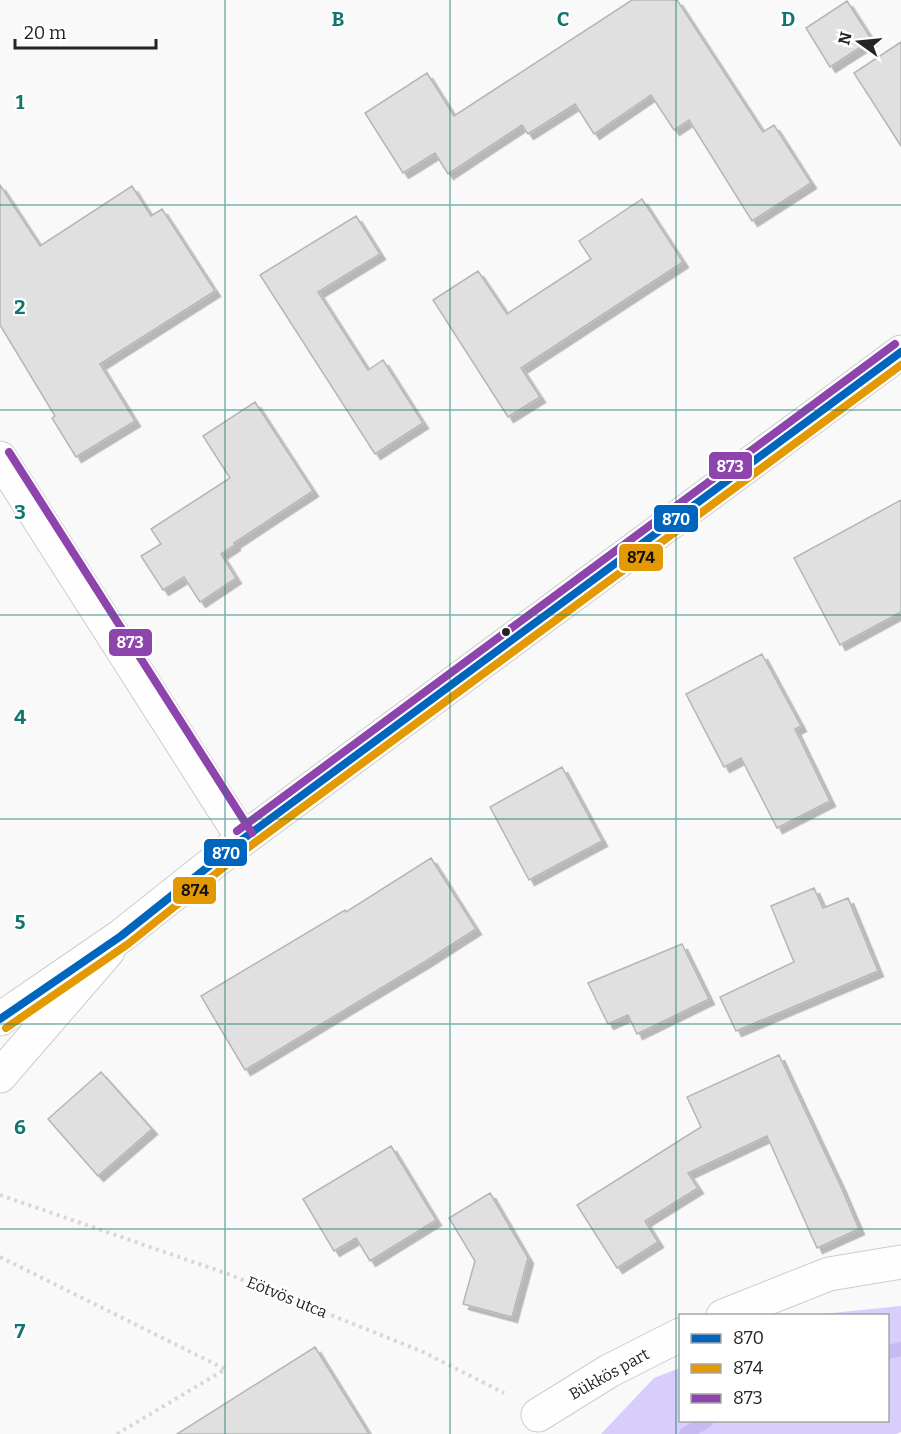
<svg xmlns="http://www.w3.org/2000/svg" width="901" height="1434" font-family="Bitter,serif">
<defs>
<filter id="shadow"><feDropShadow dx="5.5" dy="5.5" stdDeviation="0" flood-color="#0004"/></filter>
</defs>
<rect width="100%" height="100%" fill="#f8f9f8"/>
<!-- forest -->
<path fill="#d8cdfb" d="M901 1306V1432L896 1434H601L654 1378 680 1368V1420H888V1316L813 1315Z"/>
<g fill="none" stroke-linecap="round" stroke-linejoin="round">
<!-- stream -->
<path stroke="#c7b9f2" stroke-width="14" d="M888 1352 901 1349
M686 1434 707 1420"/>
</g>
<!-- building -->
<path fill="#dfe0df" stroke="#b5b6b5" stroke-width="1.5" filter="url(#shadow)" d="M632 0H677L763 132 774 125 811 183 752 221 689 120 674 130 651 95 594 134 575 104 528 134 522 125 448 174 435 153 403 173 365 113 427 73 454 116Z
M847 1 872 40 830 67 806 28Z
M901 42V146L854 73Z
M0 185 40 246 132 186 151 216 162 209 215 291 100 364 135 421 76 457 52 418 55 416 0 325Z
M642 199 683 262 521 368 540 397 508 417 433 300 478 271 507 314 591 259 579 241Z
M356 216 380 254 318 292 368 370 383 360 423 423 375 454 260 275Z
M255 402 313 491 234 543 235 545 221 554 236 578 200 602 184 577 163 590 141 556 161 544 151 529 230 478 203 436Z
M901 500V612L840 645 794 558Z
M762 654 801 726 795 729 830 801 777 828 741 758 724 767 686 694Z
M562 767 602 841 529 880 490 807Z
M431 858 476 929 426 961 245 1070 201 996 345 910 346 912Z
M814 888 823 908 848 898 878 971 736 1031 720 997 794 962 771 906Z
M682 944 709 999 637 1034 628 1015 608 1024 588 983Z
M779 1055 841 1187 859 1229 817 1248 767 1136 688 1173 698 1188 645 1221 658 1242 617 1268 577 1205 701 1127 687 1097Z
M101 1072 152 1129 98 1176 48 1119Z
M391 1146 436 1220 370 1261 356 1238 334 1251 303 1199Z
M490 1193 528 1258 512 1317 463 1304 475 1261 449 1218Z
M315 1347 369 1434H177Z"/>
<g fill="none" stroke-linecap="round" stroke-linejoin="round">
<!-- minor casing -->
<g stroke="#cccdcc" stroke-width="35">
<path id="minor" d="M0 458 243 839
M0 1076 108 951
M723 1316 829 1274 901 1262
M538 1415 609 1371 680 1335"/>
</g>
<!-- major casing -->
<g stroke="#cccdcc" stroke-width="35">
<path id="major" d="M0 1019 121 936 243 839 901 352"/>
</g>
<!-- path -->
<path stroke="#d6d7d6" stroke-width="4" stroke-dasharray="3 4.5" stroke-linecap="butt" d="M0 1195 228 1274 421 1351 504 1393
M0 1257 225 1369
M117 1434 224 1370"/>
<!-- minor -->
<use href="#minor" stroke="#fefefe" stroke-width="33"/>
<!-- major -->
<use href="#major" stroke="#fefefe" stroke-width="33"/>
<!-- bus-1 casing -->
<g stroke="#fff" stroke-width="12">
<path id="bus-1" d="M0 1019 121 936 243 839 901 352"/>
</g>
<!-- bus-2 casing -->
<g stroke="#fff" stroke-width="12">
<path id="bus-2" d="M6 1028 128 944 249 847 901 365"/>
</g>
<!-- bus-3 casing -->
<g stroke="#fff" stroke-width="12">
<path id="bus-3" d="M9 452 252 833
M237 831 895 344"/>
</g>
<!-- bus-1 -->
<use href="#bus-1" stroke="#0065bd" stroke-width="8"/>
<!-- bus-2 -->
<use href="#bus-2" stroke="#e29904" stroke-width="8"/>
<!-- bus-3 -->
<use href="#bus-3" stroke="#8e44ad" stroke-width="8"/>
</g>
<!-- grid -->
<path fill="none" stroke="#0f766e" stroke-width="1.5" stroke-opacity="0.55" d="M225 0V1434M450 0V1434M676 0V1434M0 205H901M0 410H901M0 615H901M0 819H901M0 1024H901M0 1229H901"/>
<!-- markers -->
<circle fill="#232423" stroke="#fff" stroke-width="2" cx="506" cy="632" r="5"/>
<g text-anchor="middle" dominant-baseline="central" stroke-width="4.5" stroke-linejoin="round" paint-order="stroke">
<!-- street labels -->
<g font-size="16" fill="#232423" stroke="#fff">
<text transform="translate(287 1297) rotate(22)">Eötvös utca</text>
<text transform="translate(609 1374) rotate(-29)">Bükkös part</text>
</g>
</g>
<g font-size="20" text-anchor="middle" font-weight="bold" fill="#0f766e" stroke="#fff" stroke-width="4.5" stroke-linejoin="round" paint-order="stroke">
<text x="338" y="26">B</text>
<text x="563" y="26">C</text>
<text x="788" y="26">D</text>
<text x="20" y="109">1</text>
<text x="20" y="314">2</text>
<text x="20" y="519">3</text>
<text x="20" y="724">4</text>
<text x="20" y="929">5</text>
<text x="20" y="1134">6</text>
<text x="20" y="1338">7</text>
</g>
<g stroke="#fff" stroke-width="2">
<rect x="708" y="451" width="45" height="29" rx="6" fill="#8e44ad"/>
<rect x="653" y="504" width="46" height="29" rx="6" fill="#0065bd"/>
<rect x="618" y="543" width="46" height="29" rx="6" fill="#e29904"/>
<rect x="108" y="628" width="45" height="29" rx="6" fill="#8e44ad"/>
<rect x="203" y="838" width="45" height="29" rx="6" fill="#0065bd"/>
<rect x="172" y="876" width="45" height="29" rx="6" fill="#e29904"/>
</g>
<g font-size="16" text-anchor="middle" font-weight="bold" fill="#fff">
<text x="730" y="472">873</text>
<text x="676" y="525">870</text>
<text x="130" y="648">873</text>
<text x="226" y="859">870</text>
</g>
<g font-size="16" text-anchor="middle" font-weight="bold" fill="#111">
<text x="641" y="563">874</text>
<text x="195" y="896">874</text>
</g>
<!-- legend -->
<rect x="679" y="1314" width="210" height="108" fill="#ffffff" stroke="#a7a7a7" stroke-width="1.5"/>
<rect x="691" y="1334" width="30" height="9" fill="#0065bd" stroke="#a7a7a7" stroke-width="1.5"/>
<text x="733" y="1344" font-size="18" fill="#232423">870</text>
<rect x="691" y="1364" width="30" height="9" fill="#e29904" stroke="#a7a7a7" stroke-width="1.5"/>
<text x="733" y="1374" font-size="18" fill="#232423">874</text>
<rect x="691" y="1394" width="30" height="9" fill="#8e44ad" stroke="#a7a7a7" stroke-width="1.5"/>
<text x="733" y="1404" font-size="18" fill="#232423">873</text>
<!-- north arrow -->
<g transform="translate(859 42) rotate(285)" stroke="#ffffff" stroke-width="4.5" paint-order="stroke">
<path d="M0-4.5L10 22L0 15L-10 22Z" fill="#232423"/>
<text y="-9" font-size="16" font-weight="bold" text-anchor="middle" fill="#232423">N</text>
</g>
<!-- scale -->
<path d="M15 39v9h141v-9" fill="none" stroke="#232423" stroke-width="3"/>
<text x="24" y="39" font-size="18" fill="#232423" stroke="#ffffff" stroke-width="4.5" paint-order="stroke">20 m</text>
</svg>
